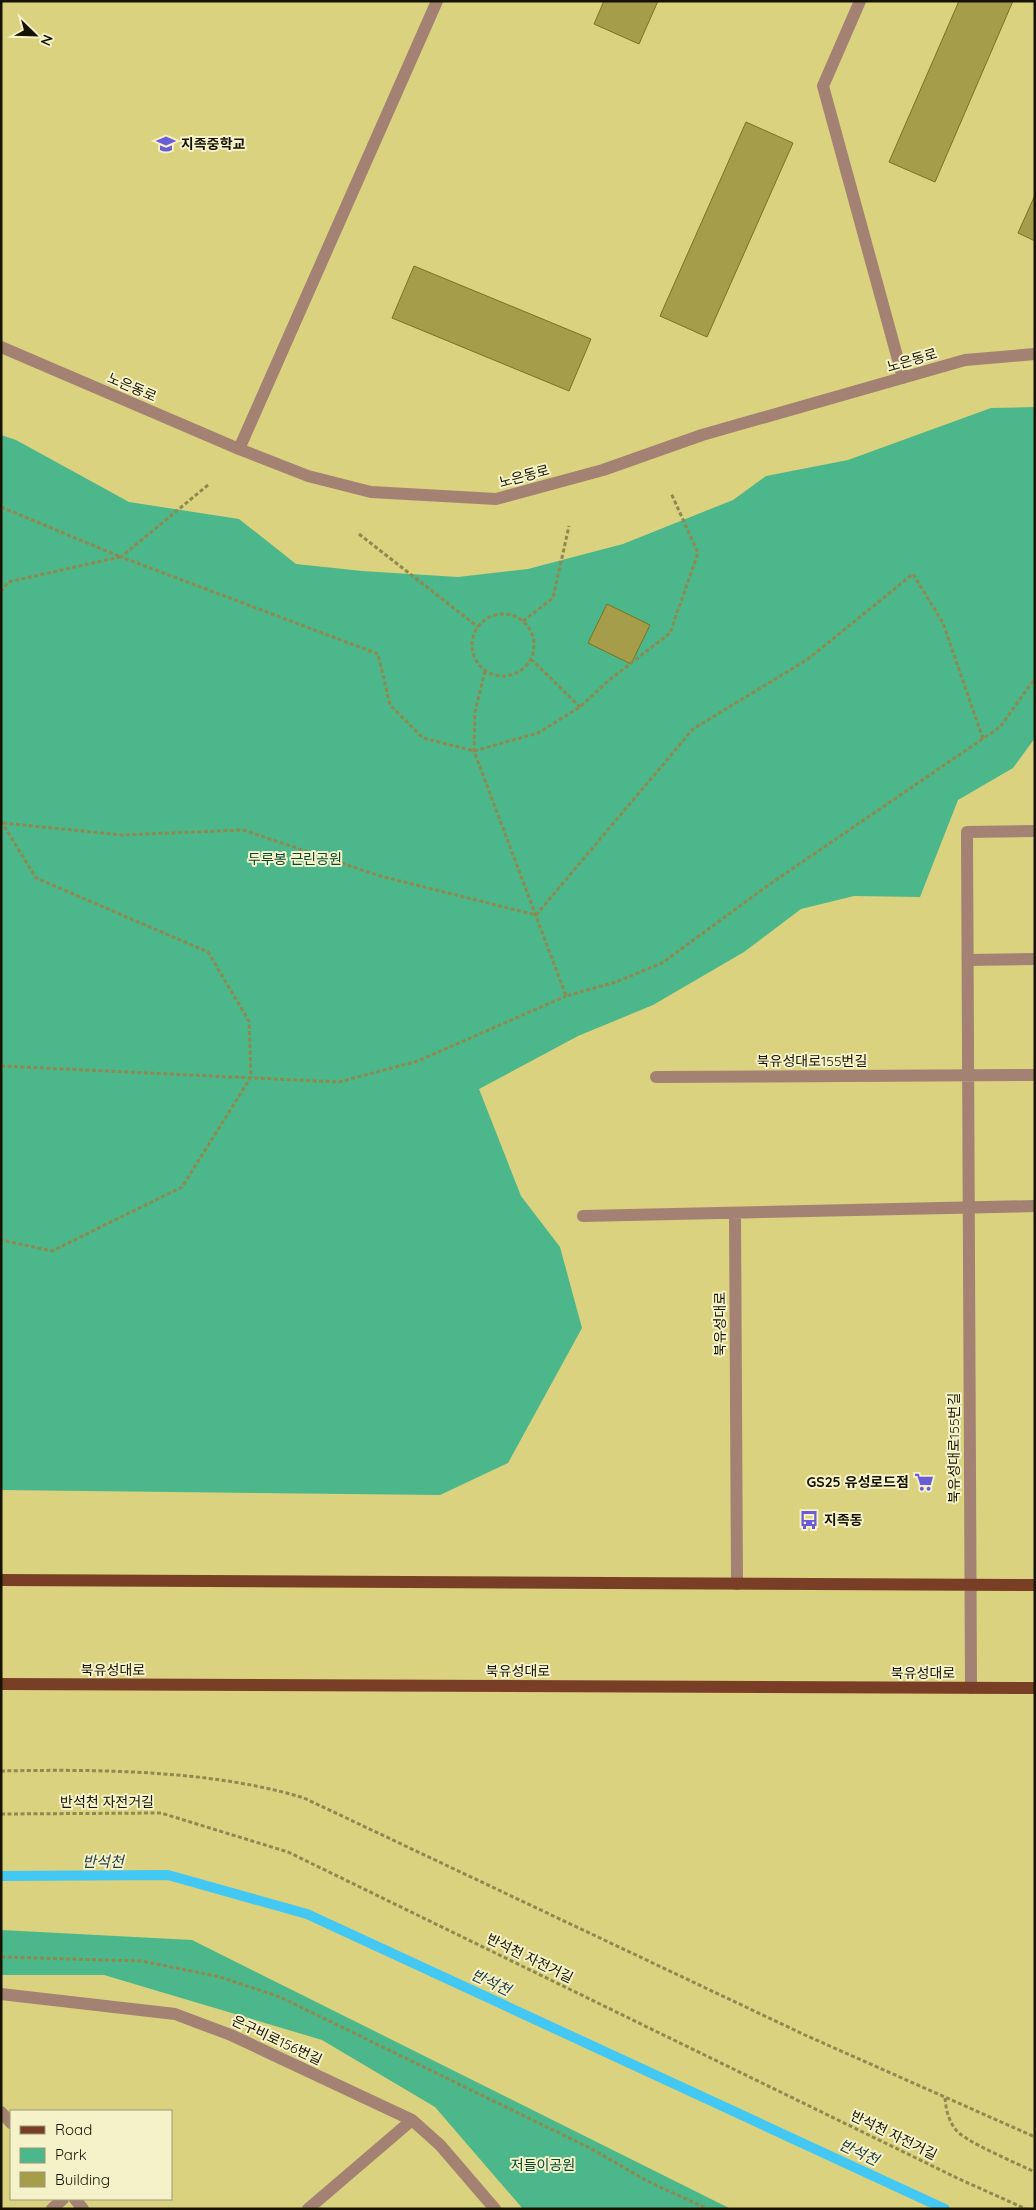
<svg xmlns="http://www.w3.org/2000/svg" width="1036" height="2210" font-family="Quicksand,'Noto Sans KR',sans-serif">
<rect width="100%" height="100%" fill="#dad27f"/>
<!-- green -->
<path fill="#4bb78b" d="M1035 407V738L1013 768 958 800 920 897 854 896 801 909 744 952 653 1005 578 1036 479 1089 521 1196 560 1247 582 1328 508 1463 440 1495 1 1490V435L16 440 129 502 239 519 296 564 362 571 458 577 528 569 623 544 733 500 766 476 848 460 991 408Z
M1 1930 192 1940 731 2209H523L435 2107 322 2040 104 1975H1Z"/>
<g fill="none" stroke-linecap="round" stroke-linejoin="round">
<!-- stream -->
<path stroke="#42c8f2" stroke-width="10" d="M1 1876 168 1875 307 1914 945 2209"/>
</g>
<!-- building -->
<path fill="#a59d4a" stroke="#7b731a" d="M604 1H658L639 44 594 24Z
M959 1H1013L935 182 889 162Z
M746 122 793 143 707 337 660 316Z
M1035 195V241L1018 233Z
M414 266 591 339 569 391 392 318Z
M607 604 650 625 631 664 588 643Z"/>
<g fill="none" stroke-linecap="round" stroke-linejoin="round">
<!-- path -->
<path stroke="#8f894f" stroke-width="3" stroke-dasharray="4 2.5" stroke-linecap="butt" d="M208 485 121 557 378 654 390 705 423 738 474 751 538 733 580 707 608 681 670 633 698 553 671 493
M1 507 121 557
M359 534 478 627
M1 592 8 582 120 557
M472 645a31 31 0 1 1 62 0a31 31 0 1 1-62 0Z
M523 621 553 598 569 526
M531 659 580 707
M485 671 475 712 474 751 566 996 616 982 662 963 770 884 1000 727 1035 678
M1 821 36 878 208 952 249 1021 251 1077 182 1187 52 1251 1 1240
M3 823 122 835 243 830 380 876 536 915 693 729 808 659 913 574 943 623 983 739
M1 1066 339 1082 418 1061 566 996
M1 1771C97 1769 213 1770 304 1798L805 2035 1035 2137
M1 1814 161 1813 288 1852 957 2178 1026 2209
M1 1957 142 1961 220 1977 280 1997 590 2148 649 2182 708 2209
M945 2098C946 2109 948 2120 956 2130 964 2141 1020 2165 1035 2172"/>
<!-- minor -->
<path stroke="#a38173" stroke-width="12" d="M860 1 823 86 903 378
M1 347 239 449 308 476 371 492 496 499 603 470 702 435 965 360 1035 354
M239 449 437 1
M968 960 1035 959
M656 1077 1035 1075
M735 1213 737 1584
M583 1216 1035 1206
M971 1688 967 832 1035 831
M1 1994 175 2014 231 2035 412 2120 440 2145 495 2209
M1 2112 11 2123
M75 2199 83 2209
M52 2209 63 2199
M308 2209 412 2120"/>
<!-- major -->
<path stroke="#793f26" stroke-width="12" d="M1 1580 1035 1585
M1 1684 1035 1688"/>
</g>
<!-- icons -->
<defs>
<g id="school-bare" transform="scale(1.5)"><path d="M0-5L7-2L0 1L-7-2ZM-4 1L0 2.5L4 1V4Q0 6-4 4Z" fill="#695cd6" stroke="#f5f1c9" stroke-width="2.5" paint-order="stroke"/></g>
<g id="supermarket-bare" transform="scale(1.5)"><path d="M-6-5.5h2.5l.6 2H6L4.5 2H-2.5L-4.4-4H-6ZM-1.5 3.2a1.3 1.3 0 1 0 .1 0ZM3 3.2a1.3 1.3 0 1 0 .1 0Z" fill="#695cd6" stroke="#f5f1c9" stroke-width="2.5" paint-order="stroke"/></g>
<g id="bus-bare" transform="scale(1.5)"><path d="M-5-6H5V4H4V6H2V4H-2V6H-4V4H-5ZM-3.5-4V0h7V-4ZM-3.5 1.2v1.5H-2V1.2ZM2 1.2v1.5H3.5V1.2Z" fill="#695cd6" stroke="#f5f1c9" stroke-width="2.5" paint-order="stroke"/></g>
</defs>
<g fill-rule="evenodd">
<use href="#school-bare" x="166" y="144"/>
<use href="#supermarket-bare" x="924" y="1482"/>
<use href="#bus-bare" x="809" y="1520"/>
</g>
<g text-anchor="middle" dominant-baseline="central" stroke-width="4" stroke-linejoin="round" paint-order="stroke">
<!-- poi labels -->
<g font-size="14" font-weight="bold" fill="#161300" stroke="#f5f1c9" text-anchor="start">
<text x="181" y="144">지족중학교</text>
<text x="909" y="1482" text-anchor="end">GS25 유성로드점</text>
<text x="824" y="1520">지족동</text>
</g>
<!-- street labels -->
<g font-size="14" fill="#161300" stroke="#f5f1c9">
<text transform="translate(912 360) rotate(-16)">노은동로</text>
<text transform="translate(132 387) rotate(23)">노은동로</text>
<text transform="translate(524 476) rotate(-15)">노은동로</text>
<text x="812" y="1061">북유성대로155번길</text>
<text transform="translate(720 1324) rotate(-90)">북유성대로</text>
<text transform="translate(954 1448) rotate(-90)">북유성대로155번길</text>
<text x="113" y="1670">북유성대로</text>
<text x="518" y="1671">북유성대로</text>
<text x="923" y="1673">북유성대로</text>
<text x="107" y="1802">반석천 자전거길</text>
<text transform="translate(530 1958) rotate(26)">반석천 자전거길</text>
<text transform="translate(277 2040) rotate(25)">은구비로156번길</text>
<text transform="translate(894 2135) rotate(26)">반석천 자전거길</text>
</g>
<!-- park labels -->
<g font-size="14" fill="#044a32" stroke="#f5f1c9">
<text x="295" y="859">두루봉 근린공원</text>
<text x="543" y="2165">저들이공원</text>
</g>
<!-- water labels -->
<g font-size="15" font-style="italic" fill="#243f49" stroke="#f5f1c9">
<text x="103" y="1861">반석천</text>
<text transform="translate(491 1982) rotate(25)">반석천</text>
<text transform="translate(859 2152) rotate(25)">반석천</text>
</g>
</g>
<!-- border -->
<rect width="1036" height="2210" fill="none" stroke="#161300" stroke-width="5"/>
<!-- legend -->
<rect x="10" y="2110" width="162" height="90" fill="#f5f1c9" stroke="#9c9879"/>
<rect x="20" y="2126" width="25" height="8" fill="#793f26" stroke="#9c9879"/>
<text x="55" y="2135" font-size="15" fill="#161300">Road</text>
<rect x="20" y="2148" width="25" height="15" fill="#4bb78b" stroke="#9c9879"/>
<text x="55" y="2160" font-size="15" fill="#161300">Park</text>
<rect x="20" y="2172" width="25" height="15" fill="#a59d4a" stroke="#9c9879"/>
<text x="55" y="2185" font-size="15" fill="#161300">Building</text>
<!-- north arrow -->
<g transform="translate(35 35) rotate(113)" stroke="#f5f1c9" stroke-width="4" paint-order="stroke">
<path d="M0-4L9 19L0 12L-9 19Z" fill="#161300"/>
<text y="-8" font-size="14" font-weight="bold" text-anchor="middle" fill="#161300">N</text>
</g>
</svg>
